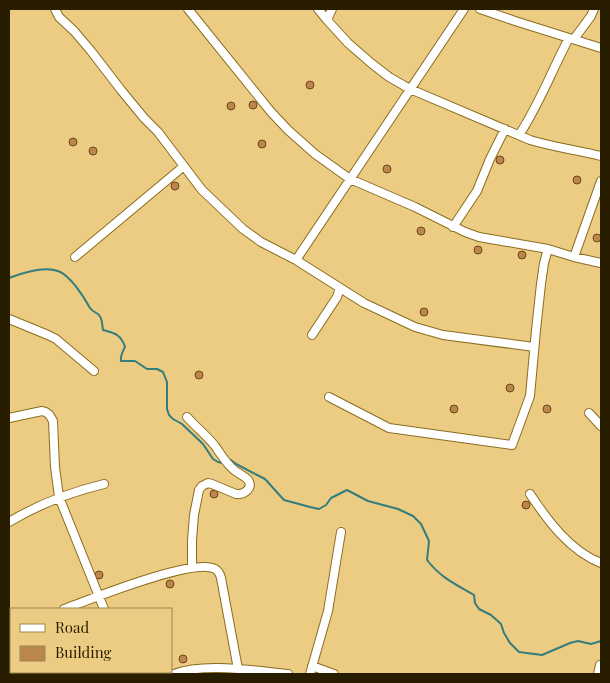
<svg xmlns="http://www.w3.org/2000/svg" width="610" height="683" font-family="'Playfair Display',serif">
<rect width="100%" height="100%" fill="#eccc82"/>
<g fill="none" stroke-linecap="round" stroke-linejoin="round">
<!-- stream -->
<path stroke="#347d7e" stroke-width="2" d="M9 278C22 273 44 266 58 271 70 275 84 297 90 308 93 312 96 312 99 315 103 320 102 325 103 330 114 333 121 334 125 347 123 351 120 356 121 361H135L147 369H157L163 372 167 382V409L169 415 173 419 182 424 203 444 213 459 218 462 222 463
M228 460H231L236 464 265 479 284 500 310 507 319 509 326 505 331 498 347 490 368 501 398 509 413 516 421 524 429 541 427 560C441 578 455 584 474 595L475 603 479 609 491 615 501 624 504 633 510 643 519 652 542 655 570 643 578 641 591 644 601 641"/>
</g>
<!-- building -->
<path fill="#bb864b" stroke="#6d4719" d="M306 85a4 4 0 1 1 8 0a4 4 0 1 1-8 0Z
M249 105a4 4 0 1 1 8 0a4 4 0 1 1-8 0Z
M227 106a4 4 0 1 1 8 0a4 4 0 1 1-8 0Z
M69 142a4 4 0 1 1 8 0a4 4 0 1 1-8 0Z
M258 144a4 4 0 1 1 8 0a4 4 0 1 1-8 0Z
M89 151a4 4 0 1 1 8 0a4 4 0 1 1-8 0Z
M496 160a4 4 0 1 1 8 0a4 4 0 1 1-8 0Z
M383 169a4 4 0 1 1 8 0a4 4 0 1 1-8 0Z
M573 180a4 4 0 1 1 8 0a4 4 0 1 1-8 0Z
M171 186a4 4 0 1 1 8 0a4 4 0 1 1-8 0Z
M417 231a4 4 0 1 1 8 0a4 4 0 1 1-8 0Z
M593 238a4 4 0 1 1 8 0a4 4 0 1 1-8 0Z
M474 250a4 4 0 1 1 8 0a4 4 0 1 1-8 0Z
M518 255a4 4 0 1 1 8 0a4 4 0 1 1-8 0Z
M420 312a4 4 0 1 1 8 0a4 4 0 1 1-8 0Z
M195 375a4 4 0 1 1 8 0a4 4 0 1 1-8 0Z
M506 388a4 4 0 1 1 8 0a4 4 0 1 1-8 0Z
M543 409a4 4 0 1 1 8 0a4 4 0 1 1-8 0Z
M450 409a4 4 0 1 1 8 0a4 4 0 1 1-8 0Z
M210 494a4 4 0 1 1 8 0a4 4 0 1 1-8 0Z
M522 505a4 4 0 1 1 8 0a4 4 0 1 1-8 0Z
M95 575a4 4 0 1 1 8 0a4 4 0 1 1-8 0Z
M166 584a4 4 0 1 1 8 0a4 4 0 1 1-8 0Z
M179 659a4 4 0 1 1 8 0a4 4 0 1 1-8 0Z"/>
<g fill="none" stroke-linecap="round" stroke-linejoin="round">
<!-- minor casing -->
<g stroke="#8b6d1f" stroke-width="10">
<path id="minor" d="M55 9 59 17 74 31 91 51 121 90 144 118 158 132 202 190 243 229 261 242 296 260
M188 9 271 112 288 130 315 154 350 179 415 207 465 232 479 237 548 249 574 257 601 263
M318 9 327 20 348 43 371 63 389 77 410 89 530 140C553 147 577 150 601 156
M464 9 296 260 364 303 415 327 443 335 534 347
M480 9 515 21 601 48
M327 20 332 9
M574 39 591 16 594 9
M519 135C539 105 552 70 569 38
M453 227 477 191 490 159 505 129
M75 257 184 166
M574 257 601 181
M9 319 48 335 56 339 94 371
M312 335 337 297 340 288
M329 397 389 428 512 445 530 396 536 330 541 284 544 263 548 249
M589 413 601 426
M187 417C196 427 207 436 215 446 220 453 225 462 232 468 236 473 244 475 248 480 254 488 244 495 236 494L212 484 208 483 202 486 199 490 194 515 192 540V567
M9 418 42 411C48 412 50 415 53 421L55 467 59 497 104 609
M530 494C548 521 570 551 601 563
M9 522C39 504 71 492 104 484
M64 609C89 600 194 557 215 569 219 571 220 574 221 578L238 669
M9 648 11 646
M312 666 334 674
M128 672 129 674
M174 674C205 662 255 671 288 674
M310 674 328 611 341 532
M598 674 600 665"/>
</g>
<!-- minor -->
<use href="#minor" stroke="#fff" stroke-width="8"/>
</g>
<!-- border -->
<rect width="610" height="683" fill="none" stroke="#291d00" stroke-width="20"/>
<!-- legend -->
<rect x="10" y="608" width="162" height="65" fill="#eccc82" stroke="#9e864e"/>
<rect x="20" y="624" width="25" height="8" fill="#ffffff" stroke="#9e864e"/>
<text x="55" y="633" font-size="15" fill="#291d00">Road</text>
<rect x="20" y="646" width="25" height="15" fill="#bb864b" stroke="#9e864e"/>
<text x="55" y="658" font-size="15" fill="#291d00">Building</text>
</svg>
